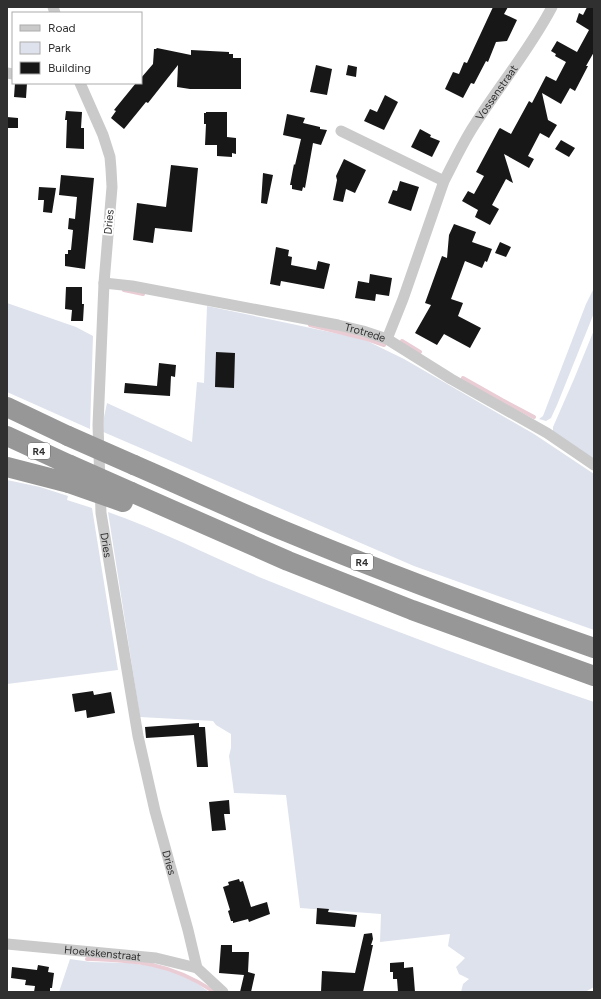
<svg xmlns="http://www.w3.org/2000/svg" width="601" height="999" font-family="Figtree,sans-serif">
<rect width="100%" height="100%" fill="#fff"/>
<!-- green -->
<path fill="#dee2ec" d="M594 288V313L557 405 551 418 546 421 539 419 543 416 586 304Z
M7 303 76 327 93 336 90 429 7 392Z
M207 306 363 339 404 359 534 434 594 474V630L414 566 101 431 107 403 192 442 197 382 204 383Z
M594 330V460L553 431V427L574 379Z
M7 480 40 487 68 496 67 500 92 508 118 670 7 684Z
M108 512C162 531 212 557 264 579 373 623 483 665 594 702V987L585 992H461L463 984 469 979 459 974 456 967 465 958 448 946 450 934 380 942 381 914 300 908 286 795 234 793 229 756 231 748V734L216 725 213 721 140 717Z
M70 959 91 962 130 963 157 967 189 977 209 992H59Z"/>
<g fill="none" stroke-linecap="round" stroke-linejoin="round">
<!-- stream -->
<path stroke="#eaccd5" stroke-width="4" d="M124 290 143 294
M310 325 367 339 384 345
M402 341 420 352
M463 378 502 400 534 417
M87 959C135 960 171 963 213 991"/>
</g>
<!-- building -->
<path fill="#171717" d="M493 7H508L504 14 517 20 507 41 496 42 488 62 486 61 474 84 471 83 463 98 445 89 453 72 459 74 464 62 467 63Z
M587 7H594V52L586 66H588L575 91 570 88 561 104 542 93 548 120 557 125 549 138 540 133 528 156 534 159 529 168 504 154 513 183 506 179 492 205 499 209 490 225 475 217 478 210 462 201 468 191 474 194 484 176 476 172 499 129 500 128 511 134 529 101 532 103 546 76 556 81 566 62 555 56 556 54 551 51 557 41 577 52 589 30 576 22 579 13 583 15Z
M157 48 191 55V50L229 52V54H233V58H241V89H190L177 87 178 65 148 103 146 102 124 129 111 118 116 111 114 110 136 83H141V78L153 64 154 49H156Z
M316 65 332 69 327 95 310 92Z
M348 65 357 67 356 77 346 75Z
M15 83H27L26 98 14 97Z
M385 95 398 102 384 130 364 121 370 109 377 112Z
M66 111 82 112 81 128H84V149L66 148 67 120H65Z
M206 112H227V137L236 138V154L232 153V157L217 156V145H205L206 124H204V113H206Z
M287 114 305 118 303 123 320 127V129L327 130 321 145 313 143 305 188 303 187 302 191 292 189V185H290L294 164 295 165 301 139 283 135Z
M7 117 18 118V128H7Z
M420 129 431 135 430 137 440 141 432 157 411 147Z
M561 140 575 148 569 157 555 149Z
M344 159 366 170 355 193 346 189 343 202 333 200 337 180 336 176Z
M171 165 198 168 192 232 155 228 153 243 133 240 137 203 166 207Z
M263 173 273 175 267 204 261 203Z
M61 175 94 178 85 269 65 266V254H68V250H71L73 230 68 229 69 218 75 219 77 197 59 195Z
M400 181 419 187 411 211 388 203 393 190 397 191Z
M39 187 56 188 52 213 43 212 44 200H38Z
M454 224 476 232 472 242 492 249 487 262 485 261 482 268 465 261 451 299 463 303 458 316 481 328 470 348 444 334 437 345 415 333 431 305 425 303 442 256 447 258 449 235Z
M500 242 511 247 506 257 495 253Z
M276 247 289 250 288 256 292 257 291 265 316 270 318 261 330 264 324 289 281 281 280 286 270 284Z
M370 274 392 278 389 296 376 294 375 301 355 298 358 281 369 283Z
M66 287H82V304H84L83 321H71L72 310 65 309Z
M216 352 235 353 234 388 215 387Z
M159 363 176 365 175 377 171 376 170 396 124 393 125 383 157 386Z
M93 691 94 695 111 692 115 713 87 718 86 710 75 712 72 694Z
M199 723V727H205L208 767H197L194 735 146 738 145 727Z
M229 800 230 814H224L226 830 212 831 209 802Z
M239 879 240 882 243 881 251 907 267 902 270 914 249 922 248 919 233 923V921H231L228 911 230 910 223 887 229 885 228 882Z
M317 908 329 909 328 912 357 915 355 927 316 924Z
M372 933 373 939 371 945H373L363 992H321L322 971 355 973 364 934Z
M221 945H232V952H249L248 972 255 974 251 992H240L244 975 219 973Z
M404 962V968L413 967 415 992H398L397 979H393V972H390V963Z
M38 965 49 967 48 972 54 973 52 988H50V992H34L35 986 25 985 26 980 11 978 12 967 37 970Z"/>
<g fill="none" stroke-linecap="round" stroke-linejoin="round">
<!-- minor -->
<g stroke="#cacaca" stroke-width="11">
<path d="M53 7 55 13"/>
<path d="M7 73 13 74"/>
<path id="s1" d="M80 83 103 135 110 157 111 169 112 187 104 283 98 425 101 513 138 736 155 811 188 930 197 968 223 992"/>
<path d="M341 131 444 181"/>
<path id="s2" d="M104 283 132 286 338 325 363 331 387 339 451 379 547 433 594 465"/>
<path id="s3" d="M387 339 403 299 444 181C454 162 463 142 475 124 500 85 530 49 552 7"/>
<path id="s4" d="M7 944 156 958 197 968"/>
</g>
<!-- motorway -->
<path stroke="#979797" stroke-width="20" d="M7 407 68 436
M7 436 70 465
M134 465C185 487 236 511 287 532 388 574 491 612 594 648
M7 467 69 483
M131 492 288 561 412 610 594 676"/>
<!-- motorway-bridge -->
<path stroke="#979797" stroke-width="20" d="M68 436 134 465
M70 465 131 492
M69 483 123 502"/>
</g>
<g text-anchor="middle" dominant-baseline="central" stroke-width="4" stroke-linejoin="round" paint-order="stroke">
<!-- shield labels -->
<g fill="#fff" stroke="#6e6e6e" stroke-width="1">
<rect x="28" y="443" width="22" height="16" rx="3"/>
<rect x="351" y="554" width="22" height="16" rx="3"/>
</g>
<g font-size="10" font-weight="bold" fill="#303030">
<text x="39" y="451">R4</text>
<text x="362" y="562">R4</text>
</g>
<!-- street labels -->
<g font-size="11" fill="#303030" stroke="#fff">
<text stroke="none"><textPath href="#s3" startOffset="271">Vossenstraat</textPath></text>
<text transform="translate(109 222) rotate(-85)">Dries</text>
<text stroke="none"><textPath href="#s2" startOffset="266">Trotrede</textPath></text>
<text stroke="none"><textPath href="#s1" startOffset="469">Dries</textPath></text>
<text stroke="none"><textPath href="#s1" startOffset="793">Dries</textPath></text>
<text stroke="none"><textPath href="#s4" startOffset="96">Hoekskenstraat</textPath></text>
</g>
</g>
<!-- border -->
<rect width="601" height="999" fill="none" stroke="#303030" stroke-width="16"/>
<!-- legend -->
<rect x="12" y="12" width="130" height="72" fill="#ffffff" stroke="#acacac"/>
<rect x="20" y="25" width="20" height="6" fill="#cacaca" stroke="#acacac"/>
<text x="48" y="32" font-size="12" fill="#303030">Road</text>
<rect x="20" y="42" width="20" height="12" fill="#dee2ec" stroke="#acacac"/>
<text x="48" y="52" font-size="12" fill="#303030">Park</text>
<rect x="20" y="62" width="20" height="12" fill="#171717" stroke="#acacac"/>
<text x="48" y="72" font-size="12" fill="#303030">Building</text>
</svg>
